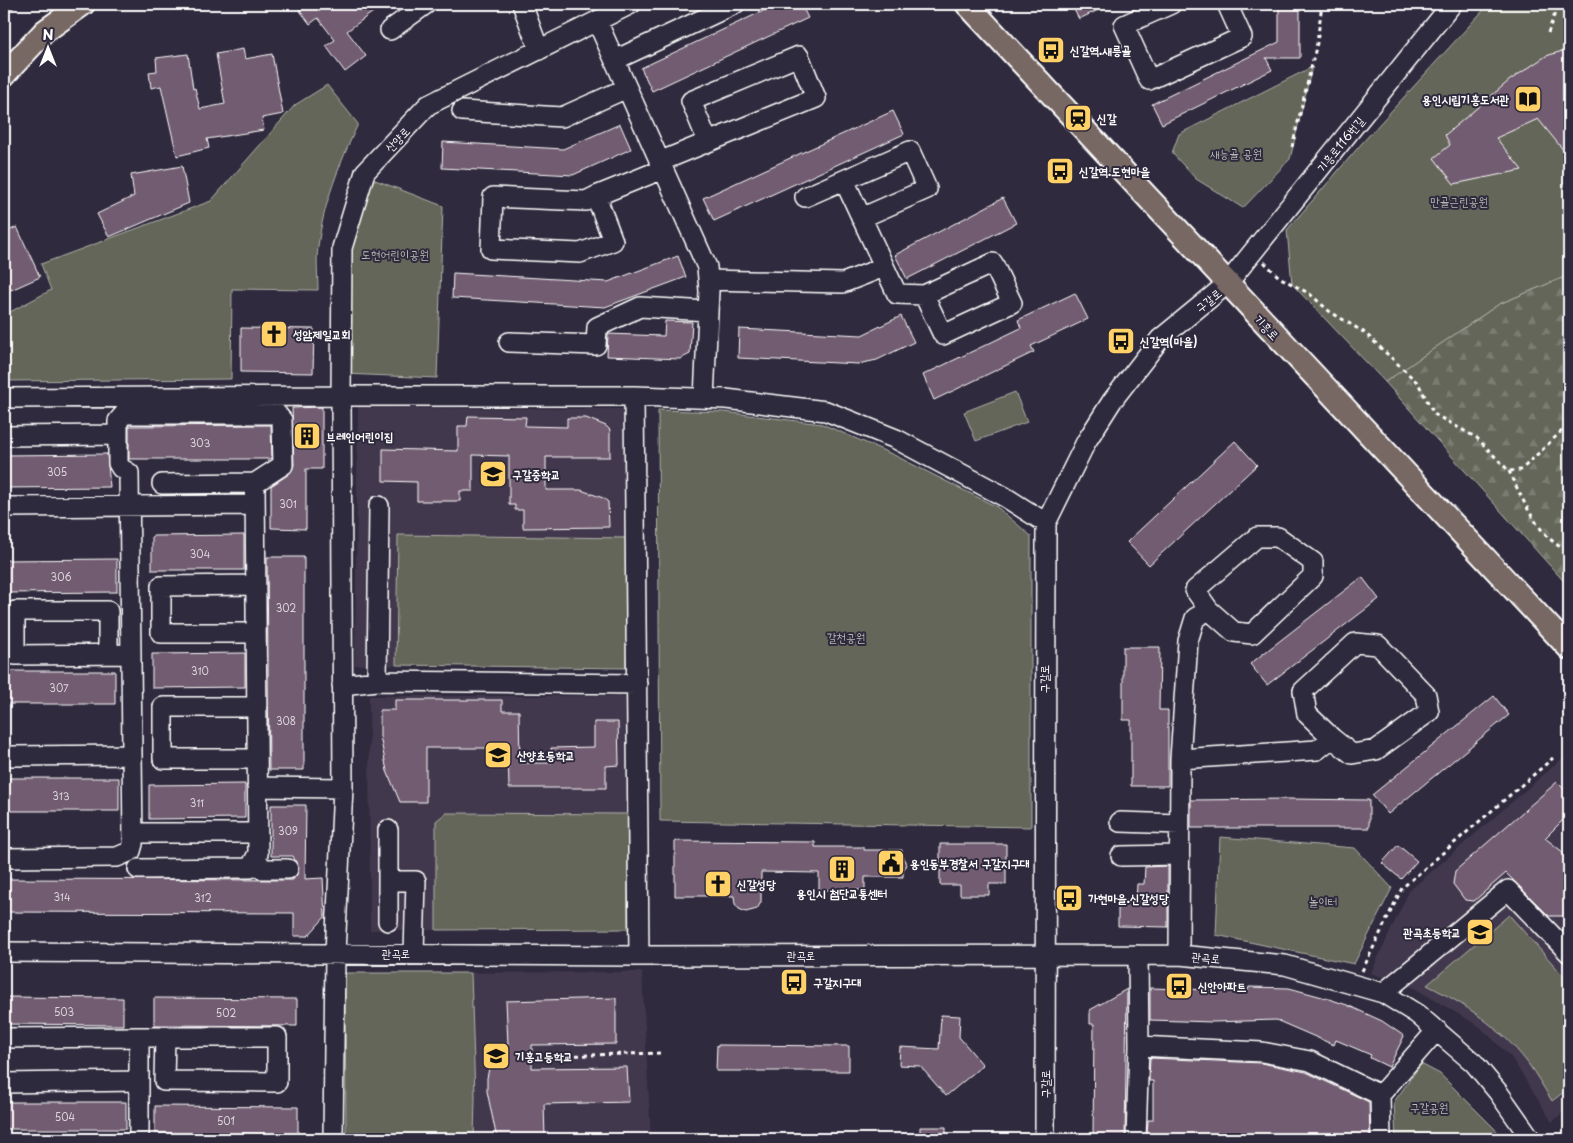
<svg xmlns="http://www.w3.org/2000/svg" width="1573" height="1143" font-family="'Playpen Sans','Poor Story',sans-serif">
<defs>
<pattern id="forest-firs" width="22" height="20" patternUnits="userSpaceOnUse" patternTransform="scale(1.25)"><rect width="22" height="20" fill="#636658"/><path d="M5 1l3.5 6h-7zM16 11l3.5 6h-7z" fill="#7a7d71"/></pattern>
</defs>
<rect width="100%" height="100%" fill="#2f2a3d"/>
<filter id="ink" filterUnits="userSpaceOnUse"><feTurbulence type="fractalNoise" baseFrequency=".02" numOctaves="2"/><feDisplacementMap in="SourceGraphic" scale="10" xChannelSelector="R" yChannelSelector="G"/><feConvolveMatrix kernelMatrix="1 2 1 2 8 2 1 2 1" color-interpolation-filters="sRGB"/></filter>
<g filter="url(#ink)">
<!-- built -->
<path fill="#43394d" d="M358 407 629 409 626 668 355 665Z
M369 696H627L628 929 370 930Z
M1564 757 1569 764V1107L1552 1122 1511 1057 1479 1026 1414 988 1371 973 1409 891Z
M642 972 651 1139H346L345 973Z"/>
<!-- forest -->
<path fill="url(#forest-firs)" stroke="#b1b2ac" d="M1569 275V587L1385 382 1499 304Z"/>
<!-- park -->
<path fill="#636658" stroke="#b1b2ac" d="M1489 4H1569V275L1499 304 1385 382 1292 284 1287 230 1363 142Z
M1312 67 1290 159 1243 208 1196 179 1172 153 1179 134Z
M327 85 358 124C340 163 323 204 318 247 316 261 318 276 318 290L232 289 231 379 4 381V312H10L51 290 41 264 211 201 295 105Z
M370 178 443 206 437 378 345 374 348 247Z
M1015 392 1027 422 976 441 964 412Z
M658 410 724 412 822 424 894 455 997 507 1031 536V827L660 821Z
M398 535 628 538 626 668 396 665Z
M446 813 628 814V929L436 930V821Z
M1220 837 1355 848 1392 888 1354 964 1216 935Z
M1509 915 1569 982V1088L1552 1101C1544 1088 1536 1074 1527 1062 1501 1028 1465 1004 1427 985Z
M345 973H471L475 1096 474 1139H346Z
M1421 1064 1440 1074 1499 1133 1502 1139H1396L1394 1102Z"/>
<!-- building -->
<path fill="#725b71" stroke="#fff" d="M295 4H384L347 31 366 56 345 72 326 46 335 40 318 18 310 24Z
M778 4H801L808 18 652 91 641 68Z
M1071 4H1111L1079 19Z
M1279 4H1300V58H1266L1272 70 1162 124 1152 104 1279 42Z
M243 49 245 59 272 54 283 114 262 118 264 130 207 139 209 148 177 156 161 86 151 88 149 72 157 71 156 58 188 54 193 89 195 88 200 109 225 104 216 54Z
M1569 49V157L1538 119 1496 138 1522 170 1454 184 1434 158 1450 145 1445 135 1510 80 1546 56Z
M893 111 904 134 714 221 703 198Z
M620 124 631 149 573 175 442 168 443 142 563 149Z
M182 166 189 203 109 237 97 214 134 196 131 175Z
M1003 198 1016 223 907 279 895 255Z
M17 227 40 277 11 290 4 274V233Z
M678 256 686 277 605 307 452 298 453 273 608 282Z
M1075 293 1088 319 1031 346 1034 352 934 400 923 375 1021 328 1018 320Z
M901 316 914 342 877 360 858 364 738 358 739 329 862 335Z
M665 321 692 322 690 354 680 359 607 356 608 334 664 336Z
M241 328 314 329 313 373 241 372Z
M322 407V469H306V529L271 528V486L289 474 294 465 292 408Z
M468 416 526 417 525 426 567 427V418H586L606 426 610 430V457H546V490H581L603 498 608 502 609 527 523 528V510H515V505H509V456L473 455V491H460V501H417V482L383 481V449L458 451V426H467Z
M271 425 272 459H129V426Z
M1235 441 1257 465 1149 565 1127 542Z
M107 454 110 487 4 488V455Z
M244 535V570H152V536Z
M267 557H304V770H269Z
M117 559V592L4 593V560Z
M1362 577 1379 599 1267 685 1250 664Z
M1123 647H1160L1159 710H1168V786H1131V720H1123Z
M245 653V687L152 688V654Z
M4 671H115V704H4Z
M1494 696 1509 715 1388 814 1372 795Z
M395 700H502V711H519L520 763H552L551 748 594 747V722H618L619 765 606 766V788H509L508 748H426V802H400L387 771 380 736V710H395Z
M4 778H119V811H4Z
M1557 782 1569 794V814L1545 838 1569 857V916H1549L1506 873 1474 901 1465 900 1453 884 1455 871Z
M245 784V818L149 819V785Z
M1289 799 1369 800V828H1191V800Z
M271 805H306L305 879 323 878 325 917 308 936H294V913L4 912V879L293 880 299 869 293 856H271Z
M675 841 815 842V847H864V850H902V856L907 865 903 870V877H865V890H819V873L761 872V902L757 909 746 912 739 909 735 904 734 896H675Z
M940 844H1006V884H989V895H960V885H940Z
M1398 845 1417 861 1401 879 1382 863Z
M1168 866V927L1118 926V900L1136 901 1137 884H1144L1145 867Z
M1249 987 1289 988 1326 998 1347 1005 1382 1021 1404 1036 1389 1067 1370 1058 1371 1055 1336 1040 1334 1045 1276 1020 1213 1022 1150 1020V988L1248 991Z
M1127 989 1125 1139H1093L1094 1024H1090V1010Z
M4 997 123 998V1025L4 1024Z
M154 998 297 999V1026L154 1025Z
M616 998V1044L532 1045V1068L627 1067 629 1102 544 1104 545 1139H497L487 1091V1078L494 1045 508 1044 506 1001Z
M941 1015 960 1016 959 1037 983 1065 946 1096 920 1066 899 1065 900 1047 939 1049Z
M717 1045 849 1046V1071H716Z
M1150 1058 1261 1063 1306 1072 1369 1102 1370 1139H1269V1137L1194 1135V1139H1152L1147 1136 1148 1120H1153V1081H1149Z
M4 1102H126V1129H4Z
M155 1106 298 1107V1134L155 1133Z
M920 1127H946V1139H920Z"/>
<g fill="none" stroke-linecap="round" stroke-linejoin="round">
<!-- minor casing -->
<g stroke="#fff" stroke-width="22">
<path id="minor" d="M522 4 539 50
M1171 4 1124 25 1149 80 1242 37 1227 4
M597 21 707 267 709 291 704 398
M390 30 426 4
M615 60 735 4
M462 111 562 117 627 88
M659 162 816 98 799 56 691 101 708 142
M844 180 897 294 924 295
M596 196 613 241 580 253 491 249 493 197 586 201 596 196 663 169
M805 197 910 151 927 189 861 218
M993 263 1012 303 943 335 924 295Z
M708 280 843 283 884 267
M509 342 596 345 597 327 640 307 708 311
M634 396 639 956
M4 398 341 396 342 248 365 172 428 105 631 4
M4 436 118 435
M4 507 255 505
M256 585 161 586V633H256
M108 654V611H15V655L131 654
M377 681 379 506
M342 685 377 681 637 684
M257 707H163V759H257
M12 756 132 755
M1180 759 1317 750 1332 738 1307 714 1303 691 1355 643 1378 645 1426 695 1429 712 1376 750 1352 754 1332 738
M257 787 343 788
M1120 822 1179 824
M388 830V921
M133 833H258
M1121 856 1179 855
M256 857 262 869H288
M4 858 117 857 131 851 133 844 129 473 121 468 118 463V421L124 414H277L282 420 283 465 255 483 162 484
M138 869 250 868 258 854 255 483
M388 881H416L414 953
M4 952 639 956 1179 955 1285 965 1383 993 1417 1014 1474 1063 1498 1092 1531 1139
M1138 955 1139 1046
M1179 955 1180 759 1188 641 1195 618 1209 610 1234 632 1252 634 1313 576V562L1278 537H1257L1195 590 1209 610
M1383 993 1508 890 1569 953
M139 1037H277V1082L164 1081 165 1036
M4 1038 139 1037V1139
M4 1083 139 1081
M333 1139 335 953 343 788 341 396H634L726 399 826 411 896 439 1005 497 1046 523
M1045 1139 1046 523 1086 442 1112 401 1160 339 1227 284 1452 4
M1136 1139 1139 1046 1262 1052 1310 1061 1380 1095
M1381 1139 1380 1095 1437 1030"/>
</g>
<!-- major casing -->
<g stroke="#fff" stroke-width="26">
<path id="major" d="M967 4 1569 648
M4 75 45 31 83 4"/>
</g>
<!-- path -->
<path stroke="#fff" stroke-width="3" stroke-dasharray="4 4" stroke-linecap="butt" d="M4 12 18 4
M1548 33 1558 4
M1292 147 1317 43 1322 4
M1264 262 1279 277 1310 294 1329 311 1365 333 1418 383 1434 414 1477 438 1509 471 1521 470 1569 424
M1509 471C1522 498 1539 540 1569 551
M1362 971 1402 888 1553 758
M552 1056 662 1053"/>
<!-- minor -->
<use href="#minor" stroke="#2f2a3d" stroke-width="19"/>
<!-- major -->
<use href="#major" stroke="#776864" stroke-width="22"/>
</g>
</g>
<!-- icons -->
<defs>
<g id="bus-square" transform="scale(1.4375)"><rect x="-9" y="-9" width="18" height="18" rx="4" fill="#ffd166" stroke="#2f2a3d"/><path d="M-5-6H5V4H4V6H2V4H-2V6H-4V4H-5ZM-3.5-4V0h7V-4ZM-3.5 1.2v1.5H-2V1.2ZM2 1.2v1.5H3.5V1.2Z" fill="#111"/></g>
<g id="library-square" transform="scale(1.4375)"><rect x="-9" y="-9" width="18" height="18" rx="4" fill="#ffd166" stroke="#2f2a3d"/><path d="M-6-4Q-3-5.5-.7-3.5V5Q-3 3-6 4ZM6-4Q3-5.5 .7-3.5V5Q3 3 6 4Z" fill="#111"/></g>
<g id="station-square" transform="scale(1.4375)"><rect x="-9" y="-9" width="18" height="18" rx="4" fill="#ffd166" stroke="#2f2a3d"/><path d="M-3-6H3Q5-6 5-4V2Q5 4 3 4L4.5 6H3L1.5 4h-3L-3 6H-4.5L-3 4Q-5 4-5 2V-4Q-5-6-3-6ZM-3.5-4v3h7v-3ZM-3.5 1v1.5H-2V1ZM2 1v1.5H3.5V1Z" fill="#111"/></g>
<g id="church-square" transform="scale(1.4375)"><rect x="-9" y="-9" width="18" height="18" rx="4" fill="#ffd166" stroke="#2f2a3d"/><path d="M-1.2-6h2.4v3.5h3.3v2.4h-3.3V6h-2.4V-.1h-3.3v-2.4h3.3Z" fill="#111"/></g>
<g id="building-square" transform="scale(1.4375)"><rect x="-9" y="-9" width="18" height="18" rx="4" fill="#ffd166" stroke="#2f2a3d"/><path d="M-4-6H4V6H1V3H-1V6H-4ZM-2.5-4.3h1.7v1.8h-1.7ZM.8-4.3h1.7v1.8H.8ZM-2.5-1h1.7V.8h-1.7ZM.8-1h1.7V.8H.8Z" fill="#111"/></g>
<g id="school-square" transform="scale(1.4375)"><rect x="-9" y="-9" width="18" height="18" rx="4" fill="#ffd166" stroke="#2f2a3d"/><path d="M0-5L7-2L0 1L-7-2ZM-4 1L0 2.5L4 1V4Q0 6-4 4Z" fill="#111"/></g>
<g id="civic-square" transform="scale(1.4375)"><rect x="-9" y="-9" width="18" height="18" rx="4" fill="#ffd166" stroke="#2f2a3d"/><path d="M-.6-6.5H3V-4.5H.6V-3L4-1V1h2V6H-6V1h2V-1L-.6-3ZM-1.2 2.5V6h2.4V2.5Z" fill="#111"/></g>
</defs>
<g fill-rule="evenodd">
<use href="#bus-square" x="1051" y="50"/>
<use href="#library-square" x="1528" y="99"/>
<use href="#station-square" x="1078" y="118"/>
<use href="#bus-square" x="1060" y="171"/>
<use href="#church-square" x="274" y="334"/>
<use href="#bus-square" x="1121" y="341"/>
<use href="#building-square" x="307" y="436"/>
<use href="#school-square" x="493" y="474"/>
<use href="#school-square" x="498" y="755"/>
<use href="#civic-square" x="891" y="863"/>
<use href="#building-square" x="842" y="869"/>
<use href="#church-square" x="718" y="884"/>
<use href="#bus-square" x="1069" y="898"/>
<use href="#school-square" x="1480" y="932"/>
<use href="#bus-square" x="794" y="982"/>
<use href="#bus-square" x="1179" y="986"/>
<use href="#school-square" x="496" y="1056"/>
</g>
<g text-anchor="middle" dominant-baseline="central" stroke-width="4" stroke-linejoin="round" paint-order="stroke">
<!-- number labels -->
<g font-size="10" fill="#dcd6dc">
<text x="200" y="442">303</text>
<text x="57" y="471">305</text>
<text x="288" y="503">301</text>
<text x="200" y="553">304</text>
<text x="61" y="576">306</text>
<text x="286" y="607">302</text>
<text x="200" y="670">310</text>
<text x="59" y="687">307</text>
<text x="286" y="720">308</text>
<text x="61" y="795">313</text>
<text x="197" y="802">311</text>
<text x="288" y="830">309</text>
<text x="62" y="896">314</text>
<text x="203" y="897">312</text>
<text x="64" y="1011">503</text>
<text x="226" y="1012">502</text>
<text x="65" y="1116">504</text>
<text x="226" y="1120">501</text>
</g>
<!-- poi labels -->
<g font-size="12" font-weight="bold" fill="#fff" stroke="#2f2a3d" text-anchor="start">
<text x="1070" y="50">신갈역.새릉골</text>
<text x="1509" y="99" text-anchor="end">용인시립기흥도서관</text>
<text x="1097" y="118">신갈</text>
<text x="1079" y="171">신갈역.도현마을</text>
<text x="293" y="334">성암제일교회</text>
<text x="1140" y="341">신갈역(마을)</text>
<text x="326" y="436">브레인어린이집</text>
<text x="512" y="474">구갈중학교</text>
<text x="517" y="755">산양초등학교</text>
<text x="910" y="863">용인동부경찰서 구갈지구대</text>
<text x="737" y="884">신갈성당</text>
<text x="842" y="893" text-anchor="middle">용인시 첨단교통센터</text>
<text x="1088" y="898">가현마을.신갈성당</text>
<text x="1461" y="932" text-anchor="end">관곡초등학교</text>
<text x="813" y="982">구갈지구대</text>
<text x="1198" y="986">신안아파트</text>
<text x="515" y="1056">기흥고등학교</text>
</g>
<!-- street labels -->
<g font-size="12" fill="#fff" stroke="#2f2a3d">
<text transform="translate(397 139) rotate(-46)">산양로</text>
<text transform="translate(1340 144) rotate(-51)">기흥로116번길</text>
<text transform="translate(1208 300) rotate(-39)">구갈로</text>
<text transform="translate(1267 327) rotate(47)">기흥로</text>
<text transform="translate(1044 679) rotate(-90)">구갈로</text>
<text x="396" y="953">관곡로</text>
<text x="801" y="955">관곡로</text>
<text transform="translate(1206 957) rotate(5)">관곡로</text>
<text transform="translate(1045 1084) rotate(-90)">구갈로</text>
</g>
<!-- park labels -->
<g font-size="12" fill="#b9bab4" stroke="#2f2a3d">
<text x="1236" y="153">새능골 공원</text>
<text x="1459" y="201">만골근린공원</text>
<text x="395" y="254">도현어린이공원</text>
<text x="846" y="637">갈천공원</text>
<text x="1323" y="901">놀이터</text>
<text x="1429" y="1107">구갈공원</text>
</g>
</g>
<!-- margin -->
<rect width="1573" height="1143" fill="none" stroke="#2f2a3d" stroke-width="20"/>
<rect x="10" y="10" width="1553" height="1123" fill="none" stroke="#fff" stroke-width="2" filter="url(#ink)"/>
<!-- north arrow -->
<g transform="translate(48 48)" stroke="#2f2a3d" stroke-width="4" paint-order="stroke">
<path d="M0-4L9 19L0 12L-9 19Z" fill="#ffffff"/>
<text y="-8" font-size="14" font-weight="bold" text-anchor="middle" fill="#ffffff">N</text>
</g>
</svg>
